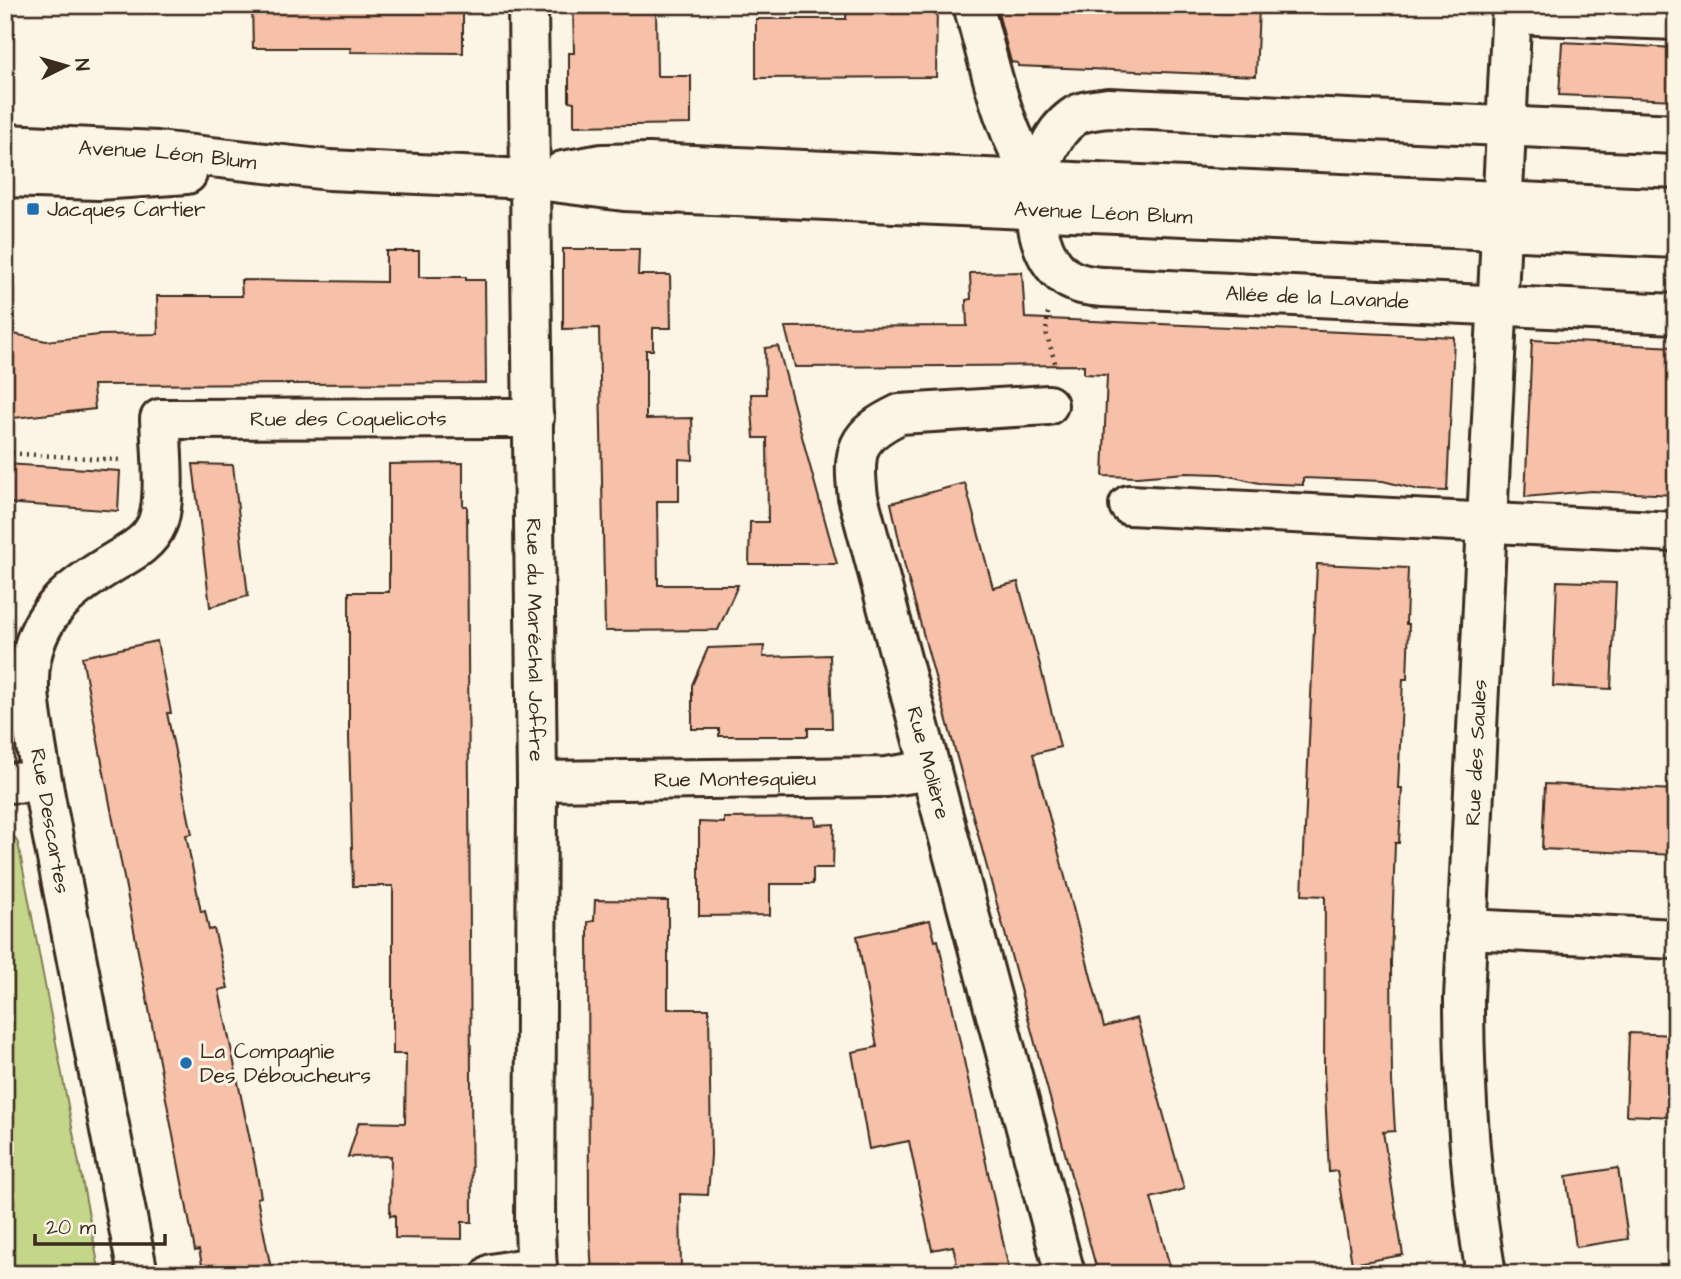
<svg xmlns="http://www.w3.org/2000/svg" width="1681" height="1279" font-family="'Architects Daughter',sans-serif">
<rect width="100%" height="100%" fill="#fcf5e5"/>
<filter id="ink" filterUnits="userSpaceOnUse"><feTurbulence type="fractalNoise" baseFrequency=".0143" numOctaves="2"/><feDisplacementMap in="SourceGraphic" scale="14" xChannelSelector="R" yChannelSelector="G"/><feConvolveMatrix kernelMatrix="1 2 1 2 8 2 1 2 1" color-interpolation-filters="sRGB"/></filter>
<g filter="url(#ink)">
<!-- green -->
<path fill="#c4d68a" stroke="#808054" stroke-width="2" d="M5 823 18 843 100 1274H5Z"/>
<!-- building -->
<path fill="#f6c0a9" stroke="#3b2a1e" stroke-width="2" d="M252 5H463V53L350 52 351 48H253Z
M573 5H656L657 76H691V124L574 126V102L569 101V53H574Z
M847 5H937L936 77 756 78V19H846Z
M996 5H1193L1259 8 1256 76 1018 66V63L1011 62Z
M1562 42 1676 48V100L1559 95Z
M563 249H639L638 275H670L671 328H653V350H646V419L692 418 693 460 679 459V501H657L658 585H738L718 630 605 631 599 328 563 329Z
M386 251H419V277H466V280H485L486 383 93 385 95 409 5 419V332L46 341 99 335 158 334 157 296H242L241 280 386 282Z
M1022 272 1025 318 1454 337 1447 491 1419 490 1383 481 1303 478V485L1259 483 1221 474 1186 473 1137 477 1103 476 1107 375 1084 374V365L795 367 785 327 967 326 966 300 971 299 970 273Z
M1532 340 1676 347V495L1591 491 1525 497Z
M778 346 808 459 837 564H749L750 522H768L767 438H754L751 394H766L765 348Z
M463 463V506H467L472 1222H462V1239L395 1238V1215L390 1216 391 1156 348 1157 359 1122 405 1123 406 1054H393V886H353L349 737V592H389V464Z
M5 464 120 471 118 511 5 503Z
M193 464 233 465 248 596 210 607Z
M965 483 993 588 1018 582 1040 665 1060 747 1033 754 1104 1027 1137 1018 1184 1189 1151 1198 1172 1274H1098L905 567 891 503Z
M1317 564 1408 568 1406 624H1409L1407 679H1403L1398 788H1402L1399 843H1395L1391 962 1392 1081 1395 1131 1383 1132 1403 1255 1352 1264 1337 1171 1329 1172 1324 1071 1325 896 1302 895Z
M1557 581 1616 583 1611 689 1553 686Z
M157 641 171 713H167L192 834 186 835 201 912 205 911 209 930 214 929 228 988 219 990 256 1169 261 1197 257 1198 272 1274H204L199 1250 195 1251 82 657Z
M764 646 763 657 830 655 832 728H808V736H719V729H692V685L708 648Z
M1545 784 1676 790V855L1542 849Z
M815 817 816 825 834 824 833 868H813V884H770V915L699 916V822L724 823V818Z
M595 900 668 901V1009H709L711 1155 708 1195 680 1194 681 1274H592L589 1222 588 922 594 921Z
M930 920 935 941 938 940 1010 1274H959L953 1246 932 1250 909 1141 869 1149 852 1052 877 1047 857 936Z
M1629 1033 1676 1035V1117L1626 1115Z
M1618 1168 1628 1239 1576 1247 1566 1176Z"/>
<g fill="none" stroke-linecap="round" stroke-linejoin="round">
<!-- minor casing -->
<g stroke="#3b2a1e" stroke-width="44">
<g id="minor">
<path id="s1" d="M528 5 537 781 535 1228 537 1274"/>
<path d="M973 5C990 64 1001 129 1036 180"/>
<path d="M1512 14 1676 20"/>
<path id="s2" d="M1676 134 1108 108C1095 110 1082 110 1072 118 1031 148 1022 240 1062 274 1073 284 1088 286 1103 287L1676 314"/>
<path id="s3" d="M1048 405 900 414C856 435 852 450 858 497L1065 1274"/>
<path d="M1129 505 1676 532"/>
<path id="s4" d="M537 781 886 777 931 770"/>
<path d="M5 783 42 782"/>
<path d="M1466 929 1676 939"/>
<path id="s5" d="M138 1274C111 1135 84 996 57 858 49 818 41 778 35 738 31 713 26 684 31 659 40 610 74 586 114 562 131 552 149 543 157 524 167 500 161 446 160 419L534 418"/>
<path d="M492 1274 537 1266"/>
<path id="s6" d="M1486 1274C1470 1182 1464 1091 1464 998L1512 5"/>
</g>
</g>
<!-- major casing -->
<g stroke="#3b2a1e" stroke-width="44">
<g id="major">
<path id="s7" d="M5 144 157 151 329 170 530 179 624 191 1676 238"/>
<path d="M563 171 602 164 649 163 1676 209"/>
<path d="M5 177 98 180 187 174"/>
</g>
</g>
<!-- path -->
<path stroke="#3b2a1e" stroke-width="4.5" stroke-dasharray="2 5" stroke-linecap="butt" d="M1048 313 1046 332 1056 366
M5 453 120 460"/>
<!-- minor -->
<use href="#minor" stroke="#fcf5e5" stroke-width="38"/>
<!-- major -->
<use href="#major" stroke="#fcf5e5" stroke-width="38"/>
</g>
</g>
<!-- markers -->
<g fill="#1f6fb2" stroke="#fcf5e5" stroke-width="2.5">
<rect x="26" y="202" width="14" height="14" rx="3.5"/>
<circle cx="186" cy="1063" r="7"/>
</g>
<g text-anchor="middle" dominant-baseline="central" stroke-width="6" stroke-linejoin="round" paint-order="stroke">
<!-- street labels -->
<g font-size="21" fill="#3b2a1e" stroke="#fcf5e5">
<text stroke="none"><textPath href="#s7" startOffset="163">Avenue Léon Blum</textPath></text>
<text stroke="none"><textPath href="#s7" startOffset="1101">Avenue Léon Blum</textPath></text>
<text stroke="none"><textPath href="#s2" startOffset="1038">Allée de la Lavande</textPath></text>
<text stroke="none"><textPath href="#s5" startOffset="1110">Rue des Coquelicots</textPath></text>
<text stroke="none"><textPath href="#s1" startOffset="635">Rue du Maréchal Joffre</textPath></text>
<text stroke="none"><textPath href="#s6" startOffset="523">Rue des Saules</textPath></text>
<text stroke="none"><textPath href="#s3" startOffset="527">Rue Molière</textPath></text>
<text stroke="none"><textPath href="#s4" startOffset="198">Rue Montesquieu</textPath></text>
<text transform="translate(50 821) rotate(80)">Rue Descartes</text>
</g>
<!-- poi labels -->
<g font-size="21" fill="#3b2a1e" stroke="#fcf5e5" text-anchor="start">
<text x="47" y="209">Jacques Cartier</text>
<text x="200" y="1051">La Compagnie<tspan x="200" dy="24">Des Déboucheurs</tspan></text>
</g>
</g>
<!-- margin -->
<rect width="1681" height="1279" fill="none" stroke="#fcf5e5" stroke-width="28"/>
<rect x="14" y="14" width="1653" height="1251" fill="none" stroke="#3b2a1e" stroke-width="2.5" filter="url(#ink)"/>
<!-- north arrow -->
<g transform="translate(66 66) rotate(85)" stroke="#fcf5e5" stroke-width="5" paint-order="stroke">
<path d="M0-5L12 26L0 18L-12 26Z" fill="#3b2a1e"/>
<text y="-10" font-size="19" font-weight="bold" text-anchor="middle" fill="#3b2a1e">N</text>
</g>
<!-- scale -->
<path d="M35 1234v10h130v-10" fill="none" stroke="#3b2a1e" stroke-width="3.5"/>
<text x="46" y="1234" font-size="21" fill="#3b2a1e" stroke="#fcf5e5" stroke-width="5" paint-order="stroke">20 m</text>
</svg>
